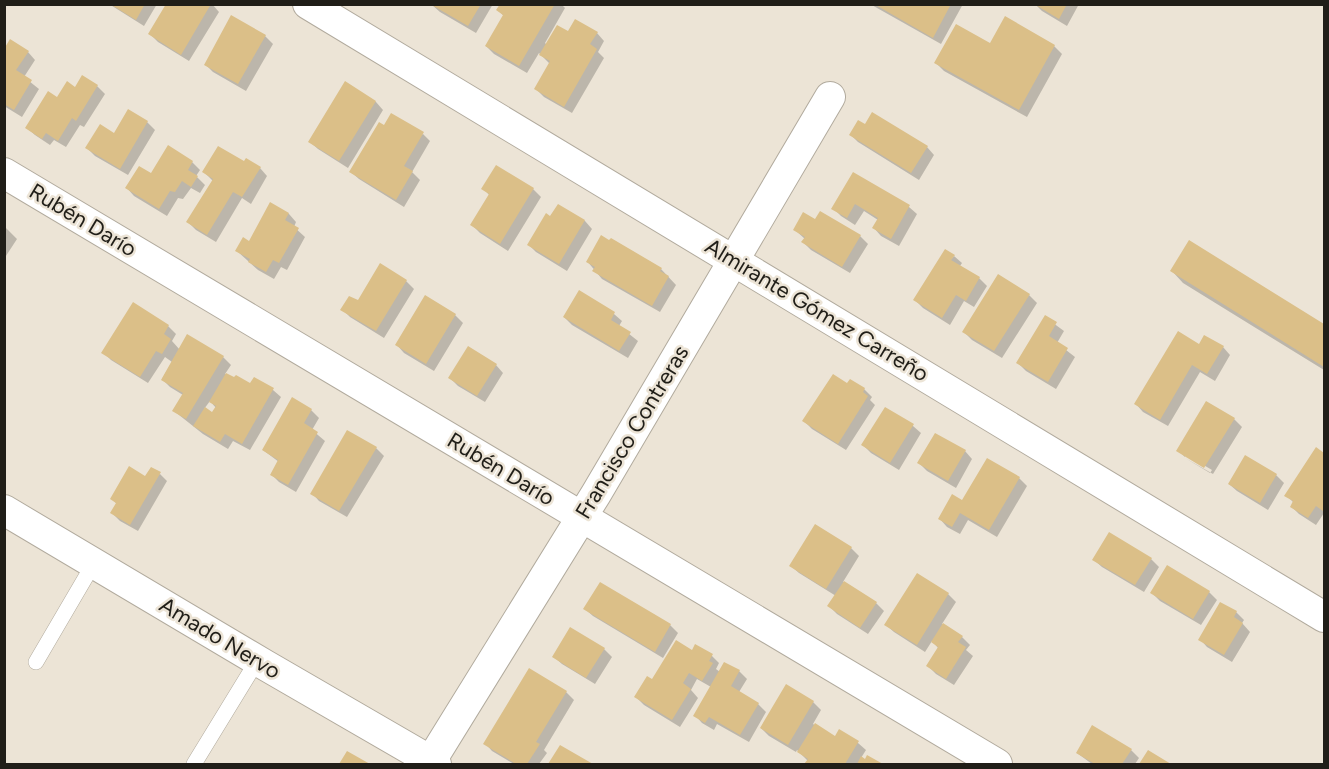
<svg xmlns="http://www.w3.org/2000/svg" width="1329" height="769" font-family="Figtree,sans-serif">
<rect width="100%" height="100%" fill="#ece4d6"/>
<!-- shadow -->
<path fill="#0003" fill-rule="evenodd" d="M109 4H157L144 26Z
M168 4H212L219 12 189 61 158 42 150 34Z
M493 4 476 33 440 12 432 5Z
M501 4H561L565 8 545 43 547 45 569 33H597L604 41 598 52 604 58 572 113 544 97 536 89 550 64 539 53 527 73 494 54 486 46 504 16 498 10Z
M870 4H963L941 44Z
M1035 4H1079L1067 26 1042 11Z
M265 36 273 44 246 91 213 72 206 65Z
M990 45 1054 46 1062 54 1027 117 944 71 936 63Z
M4 52H28L35 60 24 77 39 89 22 117 4 106Z
M346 83 376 102 383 110 348 168 318 149 310 142Z
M97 86 105 94 84 127 80 125 66 147 54 140 50 145 35 135 27 128 57 99 76 89Z
M129 111 147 122 155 130 128 175 95 156 87 148 115 135Z
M423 134 430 141 412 172 420 180 404 207 359 179 351 172Z
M851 135 927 147 934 155 919 180 858 142Z
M192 162 200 170 196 176 205 185 200 193 191 188 183 199 178 198 167 216 134 196 127 188 151 175Z
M245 164 260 168 267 176 251 204 242 198 216 242 196 230 188 222 213 181 204 172Z
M497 167 533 189 541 197 508 251 480 233 472 225 490 196 483 188Z
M853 174 909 207 917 214 899 246 881 236 874 228 878 220 864 211 855 225 841 216 833 208Z
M271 204 289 214 296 222 294 227 305 237 287 270 281 267 274 279 258 270 237 251 249 243Z
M558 206 585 221 592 229 567 271 536 252 529 245Z
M816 221 860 236 868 244 850 273 811 250 803 242 805 239 795 230Z
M4 226 17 239 4 259Z
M611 240 661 269 676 285 660 312 602 279 587 261Z
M1190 242 1324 326V370L1183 283 1172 271Z
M954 256 962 263 960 266 979 278 987 286 974 307 964 301 950 325 923 308 915 300Z
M380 265 406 281 414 289 384 338 350 317 342 309 358 303Z
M1029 295 1037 303 1002 358 972 340 964 332Z
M426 297 455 315 463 323 434 371 404 353 397 345Z
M614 314 622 321 619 326 638 341 628 358 572 325 564 317Z
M1045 317 1064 331 1057 343 1075 357 1056 389 1026 371 1018 363Z
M168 326 176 334 172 341 180 350 223 357 231 365 225 374 251 385 255 379 273 390 281 397 250 450 233 441 228 449 203 434 174 411 183 395 170 387 162 379 172 362 165 357 148 383 111 360 103 352ZM210 401 216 408 212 414 204 409Z
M1200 346 1223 347 1230 355 1215 381 1200 372 1168 426 1143 412 1136 404Z
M496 365 503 373 485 402 458 386 450 378Z
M848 385 864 389 872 397 870 400 875 405 846 450 812 429 804 421Z
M293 399 311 410 319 418 312 430 325 441 296 492 279 482 271 474 279 462 263 450Z
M885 409 913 426 921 433 899 470 871 453 863 445Z
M1234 419 1242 427 1213 474 1185 458 1210 473 1212 470 1185 454V457L1178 450Z
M376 448 384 456 347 517 319 501 312 493Z
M1316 449 1324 455V513L1316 525 1299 514 1291 506 1294 503 1286 495Z
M965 451 972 459 956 488 927 471 919 463Z
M1246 457 1276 475 1284 483 1268 510 1237 491 1229 484Z
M160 474 167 481 138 531 120 521 112 513 117 504 112 499 146 478Z
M1019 478 1027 486 997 537 968 520 960 534 947 527 940 519 963 502Z
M851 548 859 556 843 582 876 603 884 611 868 634 837 614 829 606 836 596 799 573 791 566Z
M1151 559 1159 567 1144 592 1102 567 1094 560Z
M1209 592 1217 600 1201 625 1160 601 1152 593Z
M948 594 956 602 942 624 962 637 970 645 966 650 973 656 954 685 936 674 928 666 939 649 932 641 925 652 894 632 886 625Z
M585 609 670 625 678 633 663 658 593 616Z
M1236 612 1244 620 1242 623 1250 632 1232 662 1207 647 1200 639Z
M604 649 612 657 595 684 562 664 554 657Z
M692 652 712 656 719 663 716 669 720 672 739 671 747 679 739 692 758 704 766 712 749 742 717 724 714 730 702 723 695 715 711 687 697 679 691 690 698 698 680 727 644 705 636 697 653 681Z
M530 670 566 692 574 700 544 750 547 753 539 764H514L492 751 485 743Z
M786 686 813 702 821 710 813 724 836 738 839 731 858 743 866 750 861 758 866 761 868 757 880 764H806L808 761 797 750 796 752 769 736 761 728Z
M560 747 590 764H549Z
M1131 750 1139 758 1135 764H1092L1077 753Z"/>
<!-- building -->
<path fill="#dbbf88" d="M110 4H145L136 20Z
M166 4H211L181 55 148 34Z
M430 4H481L468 26Z
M500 4H555L519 66 485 46 503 15 496 10Z
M874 4H951L933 38Z
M1034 4H1067L1059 19Z
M231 15 266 35 238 84 204 65Z
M1005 16 1055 45 1019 110 934 63 956 24 990 43Z
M575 19 598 32 590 44 597 49 564 107 534 89 550 61 539 55 557 25 568 31Z
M10 39 29 51 16 70 32 80 14 110 4 104V49Z
M82 75 98 85 76 121 72 118 58 141 46 133 42 139 25 128 48 91 57 97 67 81 75 87Z
M345 81 376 101 339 161 308 142Z
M128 109 148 121 120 169 85 148 100 124 114 133Z
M872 112 928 146 911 173 849 135 858 120 865 124Z
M391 113 424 132 404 166 413 171 396 200 349 172 379 122 384 125Z
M168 145 193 161 188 170 198 176 191 187 182 181 175 192 170 191 159 209 125 188 139 166 151 173Z
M218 146 244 161 246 158 261 167 242 197 233 192 207 235 186 222 213 179 202 172Z
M496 165 534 188 500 244 470 225 489 194 481 189Z
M853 172 910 205 891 239 872 228 878 218 855 204 847 218 831 209Z
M270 202 289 213 285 220 299 228 279 263 273 260 266 272 248 262 250 259 235 251 243 237 249 241Z
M558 204 585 220 559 264 527 245 546 213 550 216Z
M820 211 861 235 842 267 801 242 805 237 793 230 803 212 815 219Z
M601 235 609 240 611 238 662 268 660 271 669 276 652 306 592 271 595 267 586 262Z
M1189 240 1324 324V367L1170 271Z
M945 249 955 255 951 260 980 277 966 301 956 295 942 318 913 300Z
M380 263 407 280 376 331 340 310 349 296 358 300Z
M998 274 1030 294 994 351 962 332Z
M579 290 615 312 611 320 631 332 619 351 563 317Z
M425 295 456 314 426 364 395 345Z
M133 302 169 325 164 334 171 339 162 354 156 351 140 377 101 353Z
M1045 315 1057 322 1049 336 1068 348 1048 382 1016 363Z
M1178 331 1199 344 1204 335 1224 346 1207 374 1192 365 1160 420 1134 404Z
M187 334 224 356 186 419 172 411 183 393 161 380Z
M468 346 497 364 477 396 448 378Z
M226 373 234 377 236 375 250 383 254 377 274 388 242 444 225 434 220 442 193 426 205 407 212 412 216 406 209 402Z
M833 374 847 383 850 379 865 388 863 392 868 396 838 444 802 421Z
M292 397 312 409 304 423 318 432 288 485 270 475 278 460 262 450Z
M1206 401 1235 418 1204 468 1176 451Z
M885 407 914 424 890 463 861 445Z
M347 430 377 447 339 511 310 494Z
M935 433 966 450 948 481 917 463Z
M1316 447 1324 453V508L1323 511 1316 506 1308 518 1290 507 1293 501 1284 496Z
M1245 455 1277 474 1260 503 1228 484Z
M987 458 1020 477 989 530 960 513 952 527 938 519 952 494 962 500Z
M129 466 145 476 151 467 161 472 130 525 110 513 116 503 110 499Z
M815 524 852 547 826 589 789 566Z
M1109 532 1152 558 1135 585 1092 560Z
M1167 565 1210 591 1193 619 1150 593Z
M917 573 949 593 917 645 884 625Z
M844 581 877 602 860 628 827 606Z
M600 582 671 624 655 652 583 609Z
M1220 602 1237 611 1234 617 1243 623 1224 655 1198 640Z
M943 623 963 636 958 642 966 647 946 679 926 666 938 647 931 642Z
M570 627 605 648 586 678 552 657Z
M676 640 692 650 695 644 713 654 709 661 713 663 702 681 689 673 683 683 691 689 672 720 634 697 647 676 652 679Z
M724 662 740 670 731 686 759 703 740 735 709 717 705 723 693 716Z
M529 668 567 691 536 742 540 744 527 764H516L483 744Z
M786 684 814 701 788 745 760 728Z
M815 723 835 736 839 729 859 741 845 764H804L808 759 797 752Z
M1092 725 1132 749 1122 764H1095L1076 753Z
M560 745 593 764H548Z
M1148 750 1171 764H1139Z
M347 751 370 764H339Z
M867 755 883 764H857L861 756 865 759Z"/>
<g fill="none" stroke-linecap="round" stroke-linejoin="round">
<!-- lane casing -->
<g stroke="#b1aa9d" stroke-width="16">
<path id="lane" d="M36 662 94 563
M194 764 257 661"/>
</g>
<!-- street casing -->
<g stroke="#b1aa9d" stroke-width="32">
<path id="street" d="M308 4 1324 617
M4 173 997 764
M4 510 265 665 436 764
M429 764 596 494 830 97"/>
</g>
<!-- lane -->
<use href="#lane" stroke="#fff" stroke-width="15"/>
<!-- street -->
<use href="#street" stroke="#fff" stroke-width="30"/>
</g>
<g text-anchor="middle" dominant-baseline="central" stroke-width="5" stroke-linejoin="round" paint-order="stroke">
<!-- street labels -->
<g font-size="22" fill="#201e18" stroke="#ece4d6">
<text transform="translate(83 220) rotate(31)">Rubén Darío</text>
<text transform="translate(817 310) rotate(31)">Almirante Gómez Carreño</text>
<text transform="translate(632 432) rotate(-59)">Francisco Contreras</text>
<text transform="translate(501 469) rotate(31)">Rubén Darío</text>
<text transform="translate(220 638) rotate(31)">Amado Nervo</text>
</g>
</g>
<!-- border -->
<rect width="1329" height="769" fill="none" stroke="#201e18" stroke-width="12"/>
</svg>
